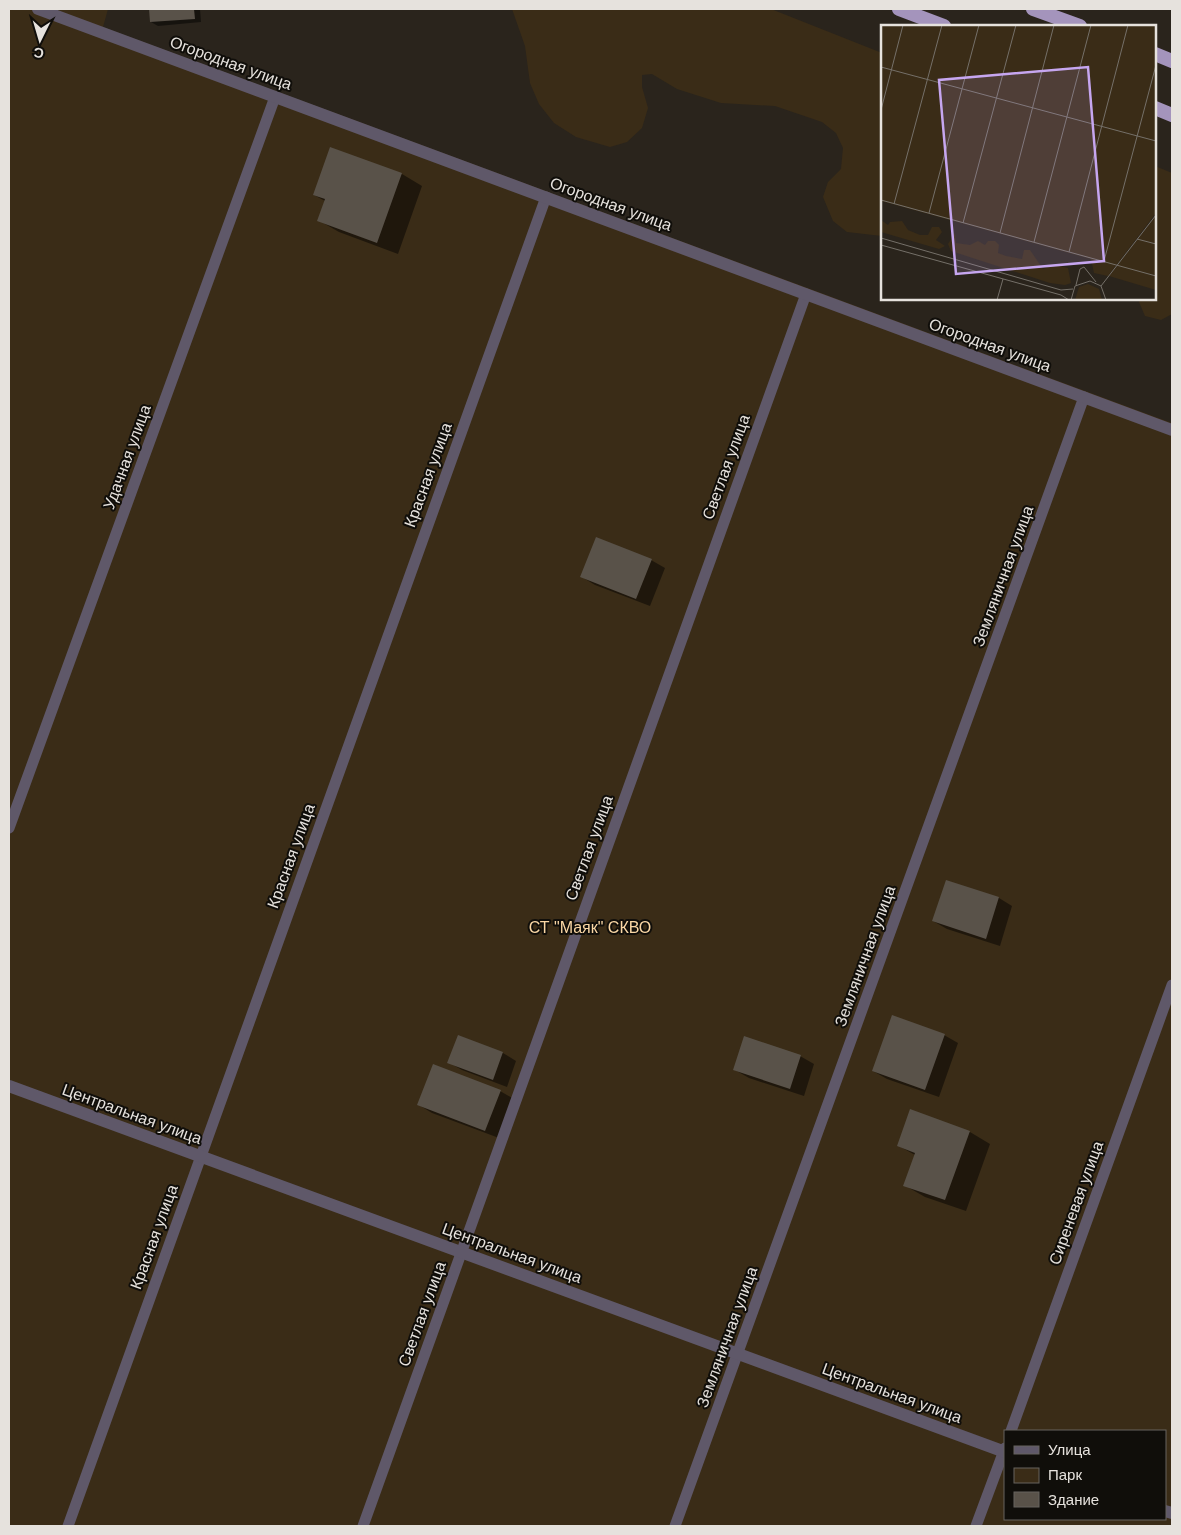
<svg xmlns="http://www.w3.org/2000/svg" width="1181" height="1535" font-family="Arial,sans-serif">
<rect width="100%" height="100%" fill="#2a241c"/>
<!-- green -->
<path fill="#3a2c17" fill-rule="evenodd" d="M9 9H108L103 27 1172 423V1526H9ZM1005 1431H1165V1519H1005Z
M512 9H771L882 53V236L847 232 833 221 823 197 828 182 841 169 843 148 836 133 822 122 775 106 721 103 677 89 652 74 642 75V87L648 108 642 128 627 142 610 147 576 137 554 123 539 104 530 83 525 46Z
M1155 166 1172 173V314L1161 320 1145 316 1139 302 1140 299H1155V259L1157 256 1155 249Z"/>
<!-- shadow -->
<path fill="#0007" d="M150 9H200L201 22 158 26 151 22Z
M402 174 422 186 398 254 339 232 318 220 325 201 314 195Z
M651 560 665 568 650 606 595 585 582 577Z
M947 881 999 898 1012 906 1000 946 947 929 933 921Z
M944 1035 958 1043 939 1097 887 1079 873 1071Z
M459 1036 503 1053 516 1061 507 1087 462 1070 448 1062Z
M800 1056 814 1064 804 1096 749 1078 735 1070Z
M500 1091 514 1099 499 1138 432 1113 419 1105Z
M970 1132 990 1144 966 1211 925 1197 904 1185 915 1155 899 1146Z"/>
<!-- building -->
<path fill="#595249" d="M149 9H194L195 19 150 22Z
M330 147 402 173 377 243 317 221 325 199 313 195Z
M596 537 652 559 636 599 580 577Z
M946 880 999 897 986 939 932 921Z
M892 1015 945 1034 925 1090 872 1071Z
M458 1035 503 1052 493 1080 447 1063Z
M744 1036 801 1055 790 1089 733 1070Z
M433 1064 501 1090 485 1131 417 1105Z
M910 1109 970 1131 945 1200 903 1186 915 1153 897 1146Z"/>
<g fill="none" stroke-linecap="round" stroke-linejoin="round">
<!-- service -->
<path stroke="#5f5869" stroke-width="11" d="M9 828 275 97
M1011 1431 1172 985
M68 1526 546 197
M363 1526 806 294
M675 1526 1084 397
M976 1526 1005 1448"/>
<!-- minor -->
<path stroke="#5f5869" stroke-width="12" d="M38 9 1172 430
M9 1086 1005 1452
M1165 1511 1172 1513"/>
<!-- trunk -->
<path stroke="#a494bc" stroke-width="14" d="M899 9 944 26
M1033 9 1080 26
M1155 54 1172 61
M1155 108 1172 115"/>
</g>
<g text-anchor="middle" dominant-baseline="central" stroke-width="4" stroke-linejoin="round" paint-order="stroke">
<!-- street labels -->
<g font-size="16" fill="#e6e2dd" stroke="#100e0a">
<text transform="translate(231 63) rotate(20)">Огородная улица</text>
<text transform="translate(611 204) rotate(20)">Огородная улица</text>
<text transform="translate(990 345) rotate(20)">Огородная улица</text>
<text transform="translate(127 457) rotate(-70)">Удачная улица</text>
<text transform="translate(726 467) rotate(-70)">Светлая улица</text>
<text transform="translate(428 475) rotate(-70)">Красная улица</text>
<text transform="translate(1003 576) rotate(-70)">Земляничная улица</text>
<text transform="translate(589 848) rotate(-70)">Светлая улица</text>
<text transform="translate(291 856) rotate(-70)">Красная улица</text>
<text transform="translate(865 956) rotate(-70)">Земляничная улица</text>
<text transform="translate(132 1114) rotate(20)">Центральная улица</text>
<text transform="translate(1076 1203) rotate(-70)">Сиреневая улица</text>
<text transform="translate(154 1237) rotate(-70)">Красная улица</text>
<text transform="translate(512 1253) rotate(20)">Центральная улица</text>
<text transform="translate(422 1314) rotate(-70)">Светлая улица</text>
<text transform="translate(727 1337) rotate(-70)">Земляничная улица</text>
<text transform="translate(892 1393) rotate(20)">Центральная улица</text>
</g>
<!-- park labels -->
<g font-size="16" fill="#fad7a5" stroke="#100e0a">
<text x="590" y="927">СТ "Маяк" СКВО</text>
</g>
</g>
<!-- overview -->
<g transform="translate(881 25)">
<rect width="275" height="275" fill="#2a241c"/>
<path d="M0 0H275V188L227 251 213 248 210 234 0 176ZM275 190V265L228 251ZM0 195 7 200 9 197 21 196 27 205 39 210H47L51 202H58L61 207 55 215 64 221 58 224 0 207ZM74 208 75 218 89 220 97 216 104 220 107 216H114L118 220 117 228 125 231 141 234 143 225H149L162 244 174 240 187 243 190 258 184 260 169 258 70 226 67 219ZM207 259 218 264 221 275H194L198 262Z" fill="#3a2c17"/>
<path fill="none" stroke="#757069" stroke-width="1" d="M0 42 275 116M0 85 22 0M0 175 275 251M13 179 61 0M48 188 98 0M82 198 135 0M119 208 173 0M0 213 180 265 192 264M256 214 275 219M153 217 210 0M0 220 180 270 188 275M188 227 247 0M223 236 275 40M195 260 199 244 203 242 215 257M220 261 275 190M116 275 122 254M190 275 194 261 209 256 220 261 225 275"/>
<path fill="#c6a6f0" fill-opacity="0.15" stroke="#c6a6f0" stroke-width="2.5" d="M207 42 223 236 75 249 58 55Z"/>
<rect width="275" height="275" fill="none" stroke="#e6e2dd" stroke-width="2.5"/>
</g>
<!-- border -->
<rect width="1181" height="1535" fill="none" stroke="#e6e2dd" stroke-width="20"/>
<!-- legend -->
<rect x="1004" y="1430" width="162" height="90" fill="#100e0a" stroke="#66635e"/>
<rect x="1014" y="1446" width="25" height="8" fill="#5f5869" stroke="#66635e"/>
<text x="1048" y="1455" font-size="15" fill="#e6e2dd">Улица</text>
<rect x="1014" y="1468" width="25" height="15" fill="#3a2c17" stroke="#66635e"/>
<text x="1048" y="1480" font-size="15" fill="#e6e2dd">Парк</text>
<rect x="1014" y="1492" width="25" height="15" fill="#595249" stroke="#66635e"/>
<text x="1048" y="1505" font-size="15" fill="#e6e2dd">Здание</text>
<!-- north arrow -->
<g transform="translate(40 40) rotate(185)" stroke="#100e0a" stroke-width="4" paint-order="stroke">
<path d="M0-4L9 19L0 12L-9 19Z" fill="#e6e2dd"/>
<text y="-8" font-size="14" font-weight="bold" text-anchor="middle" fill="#e6e2dd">С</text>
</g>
</svg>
